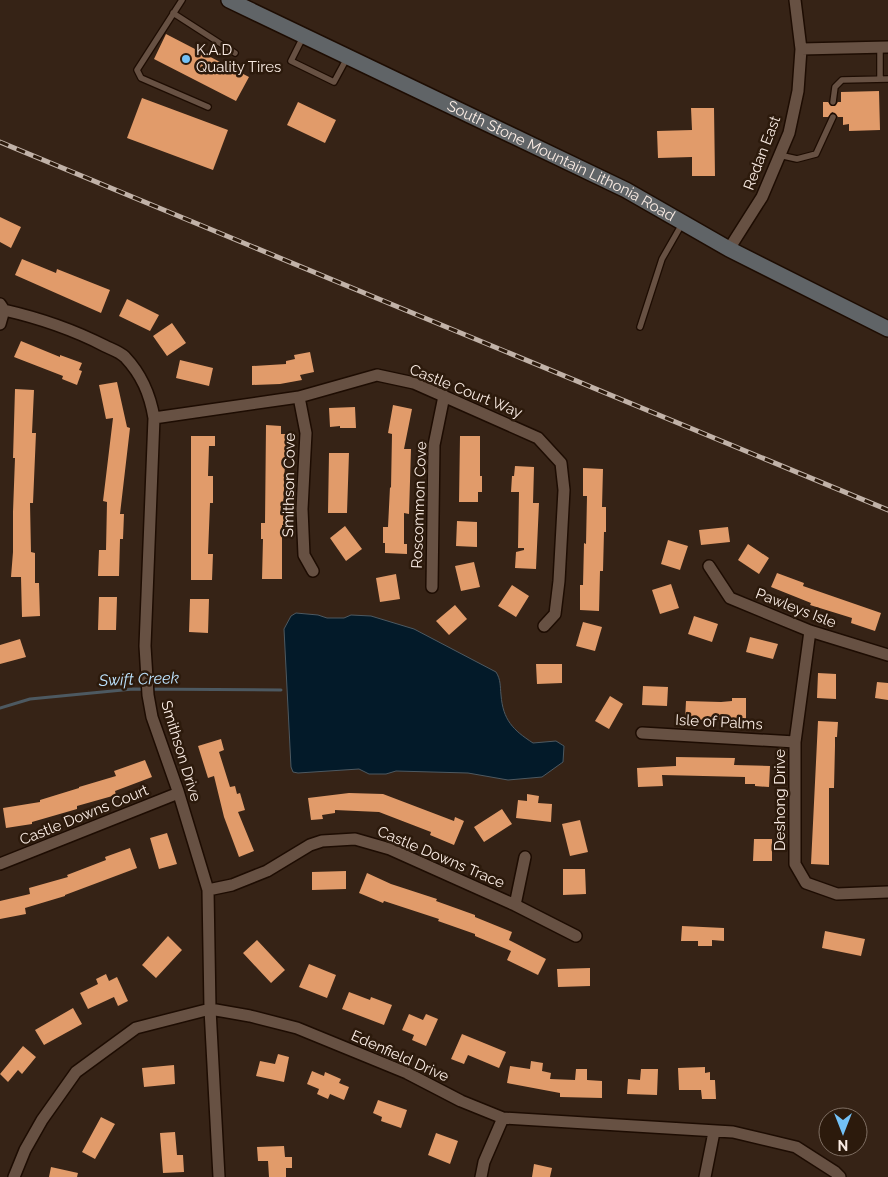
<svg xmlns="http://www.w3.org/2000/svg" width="888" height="1177" font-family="Raleway,sans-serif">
<rect width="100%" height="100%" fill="#362316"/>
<!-- water -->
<path fill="#031a29" stroke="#4d5961" d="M296 613 318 615 327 618H344L351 615 371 616 414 629 496 672C501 680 500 686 501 695 503 720 513 730 533 743L556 741 564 746 563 762 542 777 508 780 468 773 396 771 386 774H369L359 769 298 773 293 772 291 767 284 629 291 616Z"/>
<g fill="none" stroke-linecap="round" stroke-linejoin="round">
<!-- stream -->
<path stroke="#4d5961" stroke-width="3" d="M0 708 30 699 133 689 281 690"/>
</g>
<!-- building -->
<path fill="#e19b6a" d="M166 34 249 77 236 101 154 59Z
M879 91 880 130 849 131V124L843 125V117H838L835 113 832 112 828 117H823V102H828L831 106H835L838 102H841V92Z
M142 98 228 130 213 170 127 138Z
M298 102 336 120 325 143 287 125Z
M691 108H714L715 176H692V157L658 158 657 131 692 130Z
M0 217 21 227 11 248 0 242Z
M22 259 56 273 57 269 110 290 101 313 15 275Z
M127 299 159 315 150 331 119 316Z
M172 323 186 343 167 356 153 336Z
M21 341 60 357V355L82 363 79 370 82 371 77 385 62 379 63 376 14 357Z
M310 352 314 372 300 375 302 380 280 384 252 385V366L286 364V361L295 359 294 355Z
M180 360 213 368 209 386 176 378Z
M117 382 127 427 130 428 120 514H124L123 539H120L119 576H98L99 550H106L107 502 103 501 113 418 106 419 99 385Z
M15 389 34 390 32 433H36L33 503H30L31 552 35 553V583H39L40 616 22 617 21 577H11L13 552V512L15 458H13Z
M393 405 412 409 404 449H411L409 514 404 513V544H407V554L385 553V543H383V527H388L390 487 391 488 392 434 388 433Z
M355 407 356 428H340V426L330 427 329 408Z
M266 425 281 426V434H286L283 515H286L285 525H282V579H262L263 539H261V523H265Z
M191 436H215V446H209L208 476H213V503H210L208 554H213L212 580H191Z
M460 436H480V476H482V492H478V502H459Z
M329 453H349L347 513H328Z
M515 466 534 467 533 503H539L536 569 515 568 516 552 524 550V548H518L519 492H511L512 476H514Z
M583 468 603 469 602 507H606V532H604L603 571H600L599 611 580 610V585H583L584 543 586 544 587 496H583Z
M457 521 477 522V547L456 546Z
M345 526 362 549 346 561 330 538Z
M728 527 730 542 701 545 699 530Z
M668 540 688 546 680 570 661 564Z
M748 544 769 558 759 574 738 560Z
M474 562 480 587 461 591 455 566Z
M777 573 804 583 803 586 881 613 875 631 851 623 852 618 810 605 811 603 771 587Z
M396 574 400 599 380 602 376 578Z
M671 584 679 608 660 614 652 590Z
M512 585 529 596 516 617 498 606Z
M99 597H117L116 630H98Z
M190 599H209L208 633 189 632Z
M455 605 467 619 449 635 436 621Z
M694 616 718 624 712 642 688 634Z
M583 622 602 627 595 651 576 646Z
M750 637 778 644 773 659 746 652Z
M20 639 26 657 0 664V645Z
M536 664H562V683L537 684Z
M818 673 836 674V699L817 698Z
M877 682 888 683V700L875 698Z
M643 686 668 687 667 706 642 705Z
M610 696 623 704 609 729 595 721Z
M732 698H746V719L685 720 686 701 721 702 732 701Z
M818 721 838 722 837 737H835V746L834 788H829V865L811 864Z
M221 739 224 750 219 752 230 787 235 786 237 794 240 793 245 810 238 812 254 851 239 857 224 817 214 776 208 778 198 746Z
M676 757 735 758 734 765 770 766 769 787 755 786V784H745V777L662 775 663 786 638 787 637 768 676 766Z
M145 760 152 777 115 791 116 795 77 806V809L32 822V824L6 828 3 808 40 802V800L79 788V787L116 776 114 771Z
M349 793 383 794 454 821 455 817 464 821 454 845 430 835 431 832 379 812 335 810V813L322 815 323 819 311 820 308 798Z
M527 794 539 796 538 803 552 804 551 822 516 818 518 800 527 801Z
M502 809 512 824 484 842 474 827Z
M580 820 588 852 570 856 562 824Z
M167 833 177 864 159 869 150 838Z
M754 839H772V861H753Z
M130 848 137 868 65 895V896L25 908 26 914 0 919V901L30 894 29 888 68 877 67 875 106 860 105 857Z
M563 869H585L586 894 563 895Z
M346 871V889L312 890V872Z
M367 873 391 884 437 899 436 901 475 915V917L512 932 509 940 546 959 538 975 507 960 511 951 475 936V934L438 921 439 919 384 901 383 903 359 893Z
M682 926 724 928V941L712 940V946H698V941H681Z
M825 931 865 939 861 956 822 948Z
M168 936 182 950 156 978 142 965Z
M257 940 285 970 271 983 243 953Z
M309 964 336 975 327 998 299 987Z
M590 968V986L558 987 557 969Z
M106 974 109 981 117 977 128 1001 118 1006 114 997 88 1009 80 993 98 984 96 979Z
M349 992 370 1000 371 997 392 1005 384 1025 342 1009Z
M73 1008 82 1024 44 1045 35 1030Z
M409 1014 423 1020 426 1014 438 1019 426 1046 412 1040 414 1035 402 1030Z
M462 1034 506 1052 499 1068 468 1055 464 1064 451 1059Z
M23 1046 36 1057 22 1074 18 1070 8 1082 0 1074Z
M278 1054 289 1057 284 1082 256 1076 260 1061 275 1064Z
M531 1061 543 1063 542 1071 551 1073 550 1079 575 1080 576 1069H587V1080L602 1081V1098L560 1097V1093L507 1083 510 1066 530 1069Z
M174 1065 175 1084 144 1087 142 1068Z
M705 1067V1073L710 1072V1080H715L716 1099H702L701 1090H679L678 1068Z
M641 1069H658L657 1095 627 1094 628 1079 640 1080Z
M312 1071 324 1076 325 1072 341 1079 339 1083 349 1087 344 1100 330 1094 328 1099 317 1094 319 1089 307 1084Z
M378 1100 407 1110 401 1128 381 1121 382 1117 373 1113Z
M101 1117 115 1124 95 1159 82 1152Z
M175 1132 177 1155H183L184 1172 163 1173 160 1133Z
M436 1133 458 1141 450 1164 428 1155Z
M284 1146 285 1157H292V1168H286V1177H269L268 1161H258L257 1147Z
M534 1164 552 1168 550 1177H532Z
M51 1167 78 1173 77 1177H49Z"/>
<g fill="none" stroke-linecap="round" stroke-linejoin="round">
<!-- service casing -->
<g stroke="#1d0c02" stroke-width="8">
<path id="service" d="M182 0 137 70 141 78 208 107
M173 13 235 53
M303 37 291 61 334 82 347 58
M880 47V79
M833 102 835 87 842 80 888 79
M779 155 797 159 816 154 833 117
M640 327 662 259 682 224"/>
</g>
<!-- minor casing -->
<g stroke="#1d0c02" stroke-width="14">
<path id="minor" d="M801 49 888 47
M729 249 762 197 789 133 798 91 801 49 795 0
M0 304 4 310C39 318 72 329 105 346 111 349 120 352 125 357 142 375 150 394 154 418L145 646 148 695 152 717 178 791 208 890 210 1009 219 1177
M0 324 4 310
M299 397 306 433 302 509 304 555 313 571
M154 418 299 397 377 375 414 383 538 438 561 463 564 490 559 581 555 614 544 626
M709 566 730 598 810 631 888 655
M432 587 434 445 444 396
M810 631 795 742V864L806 883 837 894 888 892
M642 733 795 742
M0 864 176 794 178 791
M208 890 232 885 267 871 310 845 322 841 355 839 390 849 515 905 576 936
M515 905 525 857
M14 1177 25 1150 42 1120 76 1072 136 1028 210 1009 250 1016 297 1028 407 1073 461 1101 503 1118 733 1132 796 1147 835 1172 840 1177
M481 1177 484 1162 503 1118
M705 1177 714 1132"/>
</g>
<!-- secondary casing -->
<g stroke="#1d0c02" stroke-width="18">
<g id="secondary">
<path id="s1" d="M229 0 626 190 729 249 888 329"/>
</g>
</g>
<!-- service -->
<use href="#service" stroke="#675143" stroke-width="5.5"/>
<!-- minor -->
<use href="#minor" stroke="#675143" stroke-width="11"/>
<!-- secondary -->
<use href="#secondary" stroke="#606467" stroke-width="15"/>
<!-- rail casing -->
<g stroke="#c1b2a8" stroke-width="5">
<path id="rail" d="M0 142 888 510"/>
</g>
<!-- rail -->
<use href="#rail" stroke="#2c1a0c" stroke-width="3" stroke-dasharray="9" stroke-linecap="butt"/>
</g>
<!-- markers -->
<circle fill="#73c1f6" stroke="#2c1a0c" stroke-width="2" cx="186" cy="59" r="5"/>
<g text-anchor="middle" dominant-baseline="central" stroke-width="5" stroke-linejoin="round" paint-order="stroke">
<!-- poi labels -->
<g font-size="15" fill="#faece4" stroke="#2c1a0c" text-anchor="start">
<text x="196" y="50">K.A.D<tspan x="196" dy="17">Quality Tires</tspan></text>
</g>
<!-- street labels -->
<g font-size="15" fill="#faece4" stroke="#2c1a0c">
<text transform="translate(762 153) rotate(-69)">Redan East</text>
<text stroke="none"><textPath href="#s1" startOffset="369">South Stone Mountain Lithonia Road</textPath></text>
<text transform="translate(466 391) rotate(22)">Castle Court Way</text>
<text transform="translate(289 485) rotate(-89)">Smithson Cove</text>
<text transform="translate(419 505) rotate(-88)">Roscommon Cove</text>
<text transform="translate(796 608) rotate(21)">Pawleys Isle</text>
<text transform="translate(719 722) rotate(3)">Isle of Palms</text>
<text transform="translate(181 751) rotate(73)">Smithson Drive</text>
<text transform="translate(780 800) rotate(-90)">Deshong Drive</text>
<text transform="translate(84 815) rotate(-22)">Castle Downs Court</text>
<text transform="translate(441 857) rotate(23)">Castle Downs Trace</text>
<text transform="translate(400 1056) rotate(24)">Edenfield Drive</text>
</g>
<!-- water labels -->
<g font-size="16" font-style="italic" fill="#bde3fe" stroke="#2c1a0c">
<text transform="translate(139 679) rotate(-2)">Swift Creek</text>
</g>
</g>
<!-- north arrow -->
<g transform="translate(843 1132) rotate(180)"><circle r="24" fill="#2c1a0c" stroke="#7e6e62"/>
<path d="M0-4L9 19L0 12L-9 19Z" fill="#73c1f6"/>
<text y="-8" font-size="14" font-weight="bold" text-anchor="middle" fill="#faece4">N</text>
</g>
</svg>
